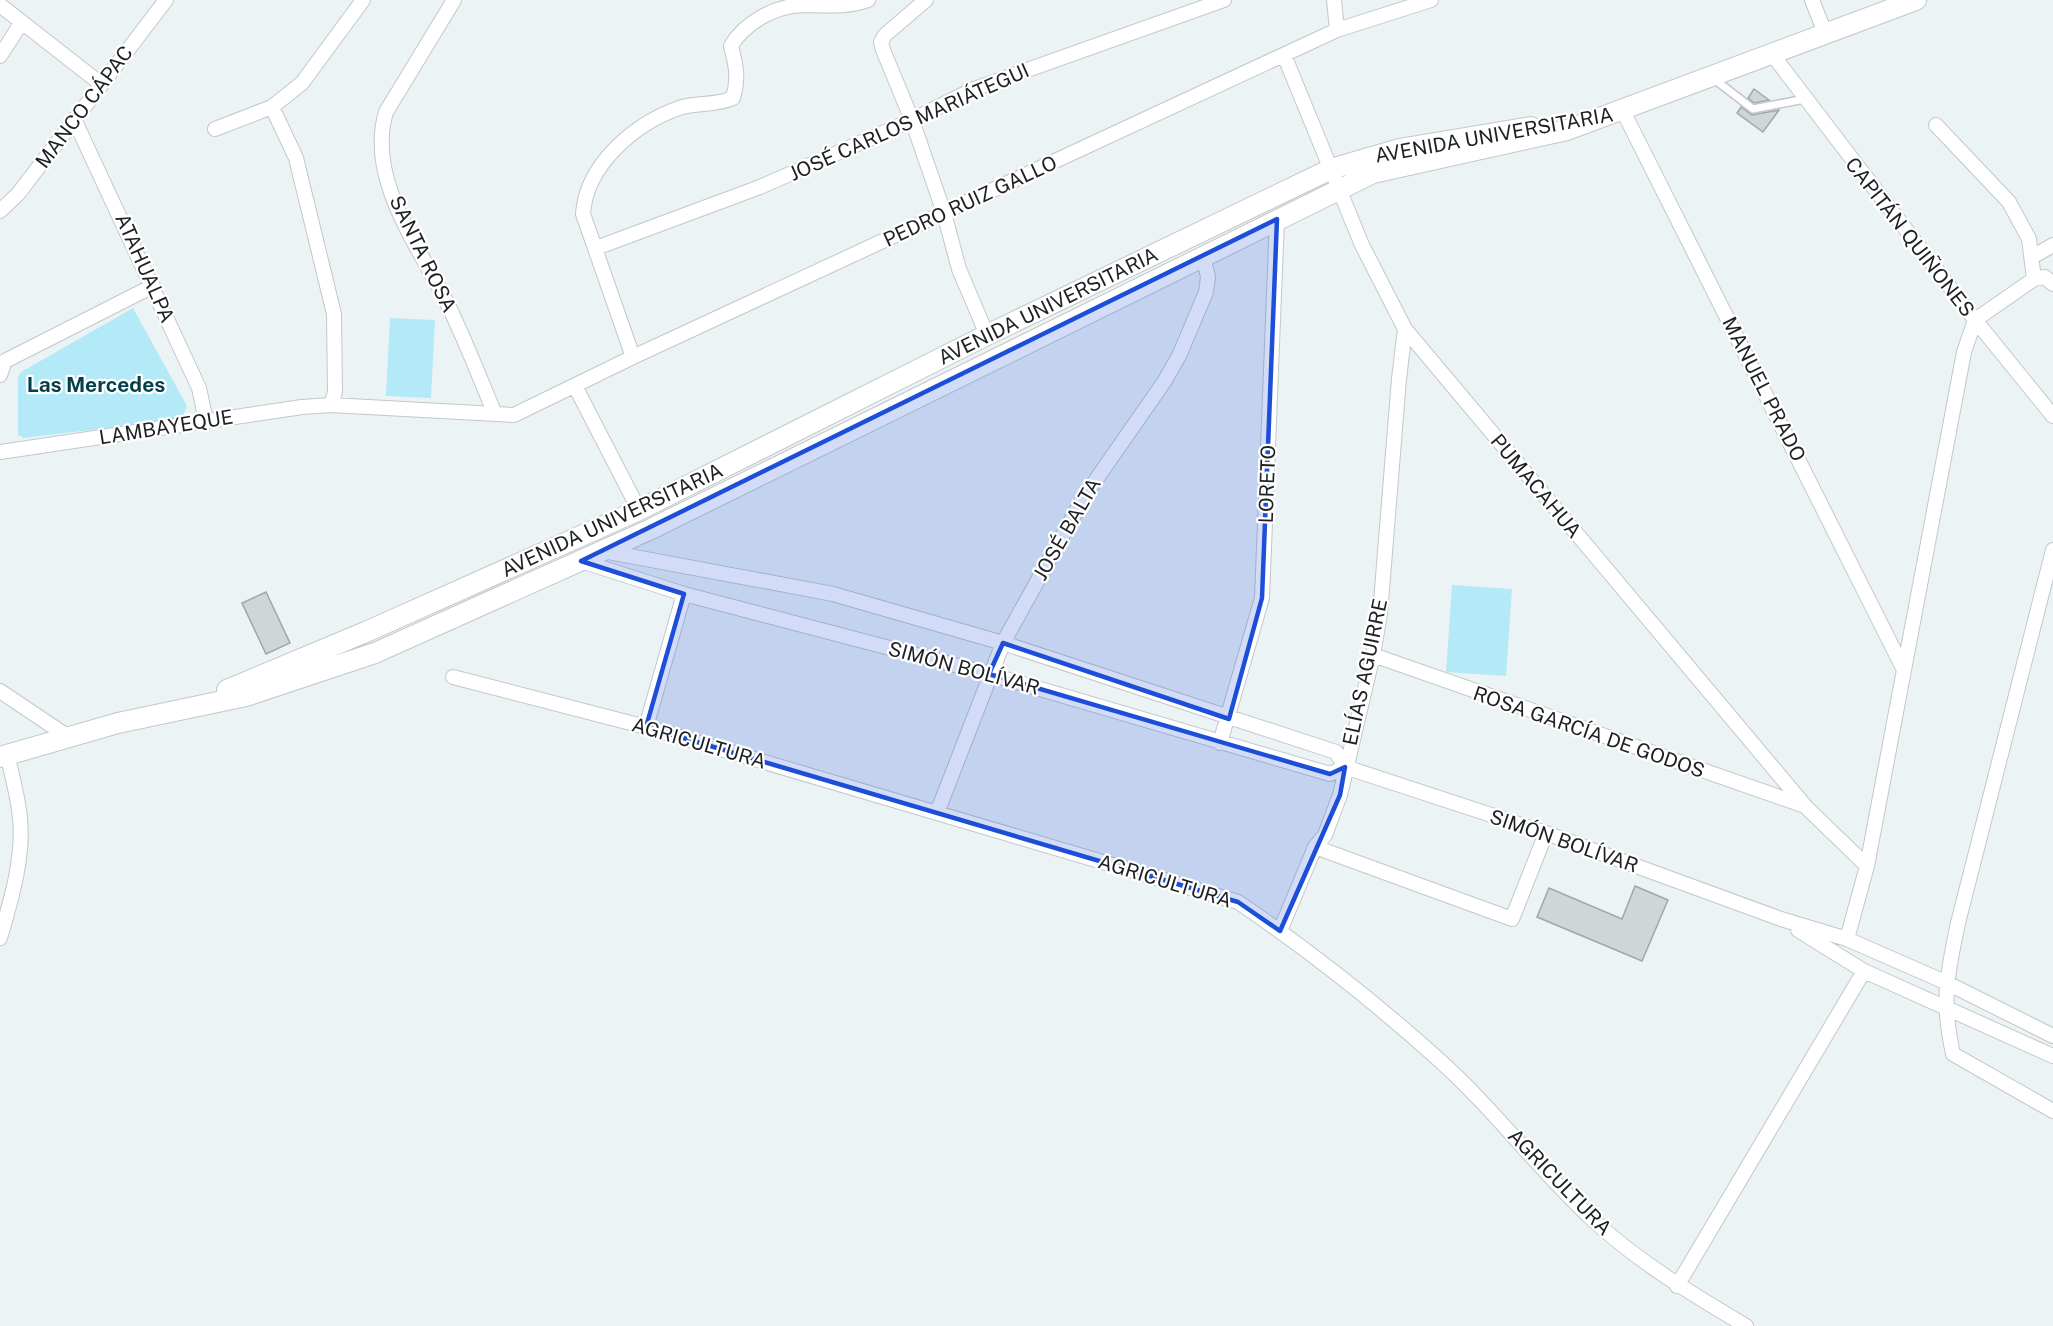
<svg xmlns="http://www.w3.org/2000/svg" width="2053" height="1326" font-family="'Public Sans',sans-serif">
<rect width="100%" height="100%" fill="#ecf3f5"/>
<!-- green -->
<path fill="#b4e9f7" d="M133 308 187 406 182 419 24 438 18 435V377L21 372Z
M390 318 435 320 431 398 386 396Z
M1452 585 1512 589 1506 676 1446 672Z"/>
<!-- building -->
<path fill="#cfd6d7" stroke="#a1a7a9" stroke-width="1.5" d="M1754 89 1769 100 1754 103 1748 98Z
M1741 107 1752 115 1779 110 1763 132 1737 113Z
M266 592 290 643 266 654 242 603Z
M1635 886 1668 900 1642 961 1537 917 1549 888 1622 919Z"/>
<g fill="none" stroke-linecap="round" stroke-linejoin="round">
<!-- lane casing -->
<g stroke="#c2c8ca" stroke-width="10">
<path id="lane" d="M1714 79 1753 109 1805 99"/>
</g>
<!-- street casing -->
<g stroke="#c2c8ca" stroke-width="16">
<path id="street" d="M454 0 386 112C366 179 419 246 447 303 465 339 479 376 494 412
M926 0 885 35 881 42 883 50 912 120 944 213 959 269 987 335
M1334 0 1337 30
M1812 0 1825 33
M0 5 101 84
M1772 54 1975 320 2053 416
M1284 55 1362 245 1405 329 1806 807 1867 866
M0 56 22 22
M272 107 296 158 334 314 335 392 331 405
M1623 111 1903 668
M74 119 199 388 206 421
M1936 125 2009 202 2029 239 2034 279
M215 129 272 107 302 83 363 0
M0 211 18 194 166 0
M596 248 760 187 912 120 974 89 1224 0
M2032 257 2053 245
M633 357 583 214C586 165 634 124 679 108 696 102 716 106 733 98 739 79 736 65 731 46 744 23 775 6 802 5 825 5 846 8 868 0
M0 375 5 361 153 286
M575 386 639 510
M0 452 302 407 331 405 514 415 633 357 1337 30 1431 0
M2053 550 1958 923C1947 976 1941 999 1953 1054L2053 1111
M603 551 833 594 1003 643 1336 752 1345 767 1546 833 1781 919 1847 939 1945 982 2053 1036
M581 561 684 594 989 674 1330 774 1345 767
M1373 655 1805 806
M453 677 646 727 1238 902C1307 949 1376 1003 1438 1059 1494 1109 1539 1170 1593 1220 1640 1263 1692 1294 1746 1326
M0 691 67 736
M646 727 684 594
M1220 743 1262 598 1277 219
M937 813 1003 643 1084 497 1164 382 1179 356 1206 292 1208 277 1203 256
M1315 847 1512 919 1546 833
M1798 930 1864 971 2053 1056
M1280 931 1315 847 1325 835 1340 795 1373 655 1380 614 1399 379 1405 329
M0 938C11 900 24 858 20 818 18 797 12 775 7 754
M1847 939 1867 866 1964 352 1975 320 2034 279 2045 277 2053 284
M1677 1286 1864 971"/>
</g>
<!-- secondary casing -->
<g stroke="#c2c8ca" stroke-width="22">
<path id="secondary" d="M227 690 368 631 639 510 987 335 1331 169 1399 149 1531 127
M0 757 118 723 246 696 375 653 649 530 1373 173 1567 130 1916 0"/>
</g>
<!-- lane -->
<use href="#lane" stroke="#fff" stroke-width="7"/>
<!-- street -->
<use href="#street" stroke="#fff" stroke-width="14"/>
<!-- secondary -->
<use href="#secondary" stroke="#fff" stroke-width="20"/>
</g>
<!-- marked area -->
<path fill="#1d4ed8" fill-opacity="0.2" stroke="#1d4ed8" stroke-width="4.5" stroke-linejoin="round" d="M1277 219 1262 598 1229 719 1003 643 989 674 1330 774 1345 767 1340 795 1280 931 1238 902 646 727 684 594 581 561Z"/>
<g text-anchor="middle" dominant-baseline="central" stroke-width="4.5" stroke-linejoin="round" paint-order="stroke">
<!-- street labels -->
<g font-size="20" fill="#1e2021" stroke="#fff">
<text transform="translate(84 107) rotate(-53)">MANCO CÁPAC</text>
<text transform="translate(909 122) rotate(-24)">JOSÉ CARLOS MARIÁTEGUI</text>
<text transform="translate(1494 135) rotate(-10)">AVENIDA UNIVERSITARIA</text>
<text transform="translate(970 201) rotate(-25)">PEDRO RUIZ GALLO</text>
<text transform="translate(1910 237) rotate(52)">CAPITÁN QUIÑONES</text>
<text transform="translate(423 254) rotate(64)">SANTA ROSA</text>
<text transform="translate(145 268) rotate(66)">ATAHUALPA</text>
<text transform="translate(1048 306) rotate(-26)">AVENIDA UNIVERSITARIA</text>
<text transform="translate(1764 389) rotate(63)">MANUEL PRADO</text>
<text transform="translate(166 427) rotate(-9)">LAMBAYEQUE</text>
<text transform="translate(1267 484) rotate(-88)">LORETO</text>
<text transform="translate(1536 486) rotate(50)">PUMACAHUA</text>
<text transform="translate(612 520) rotate(-25)">AVENIDA UNIVERSITARIA</text>
<text transform="translate(1067 529) rotate(-60)">JOSÉ BALTA</text>
<text transform="translate(964 668) rotate(15)">SIMÓN BOLÍVAR</text>
<text transform="translate(1365 672) rotate(-78)">ELÍAS AGUIRRE</text>
<text transform="translate(1589 732) rotate(19)">ROSA GARCÍA DE GODOS</text>
<text transform="translate(699 743) rotate(16)">AGRICULTURA</text>
<text transform="translate(1564 841) rotate(19)">SIMÓN BOLÍVAR</text>
<text transform="translate(1165 881) rotate(17)">AGRICULTURA</text>
<text transform="translate(1560 1182) rotate(46)">AGRICULTURA</text>
</g>
<!-- neighbourhood labels -->
<g font-size="21" font-weight="bold" fill="#013f4c" stroke="#fff">
<text x="96" y="384">Las Mercedes</text>
</g>
</g>
</svg>
